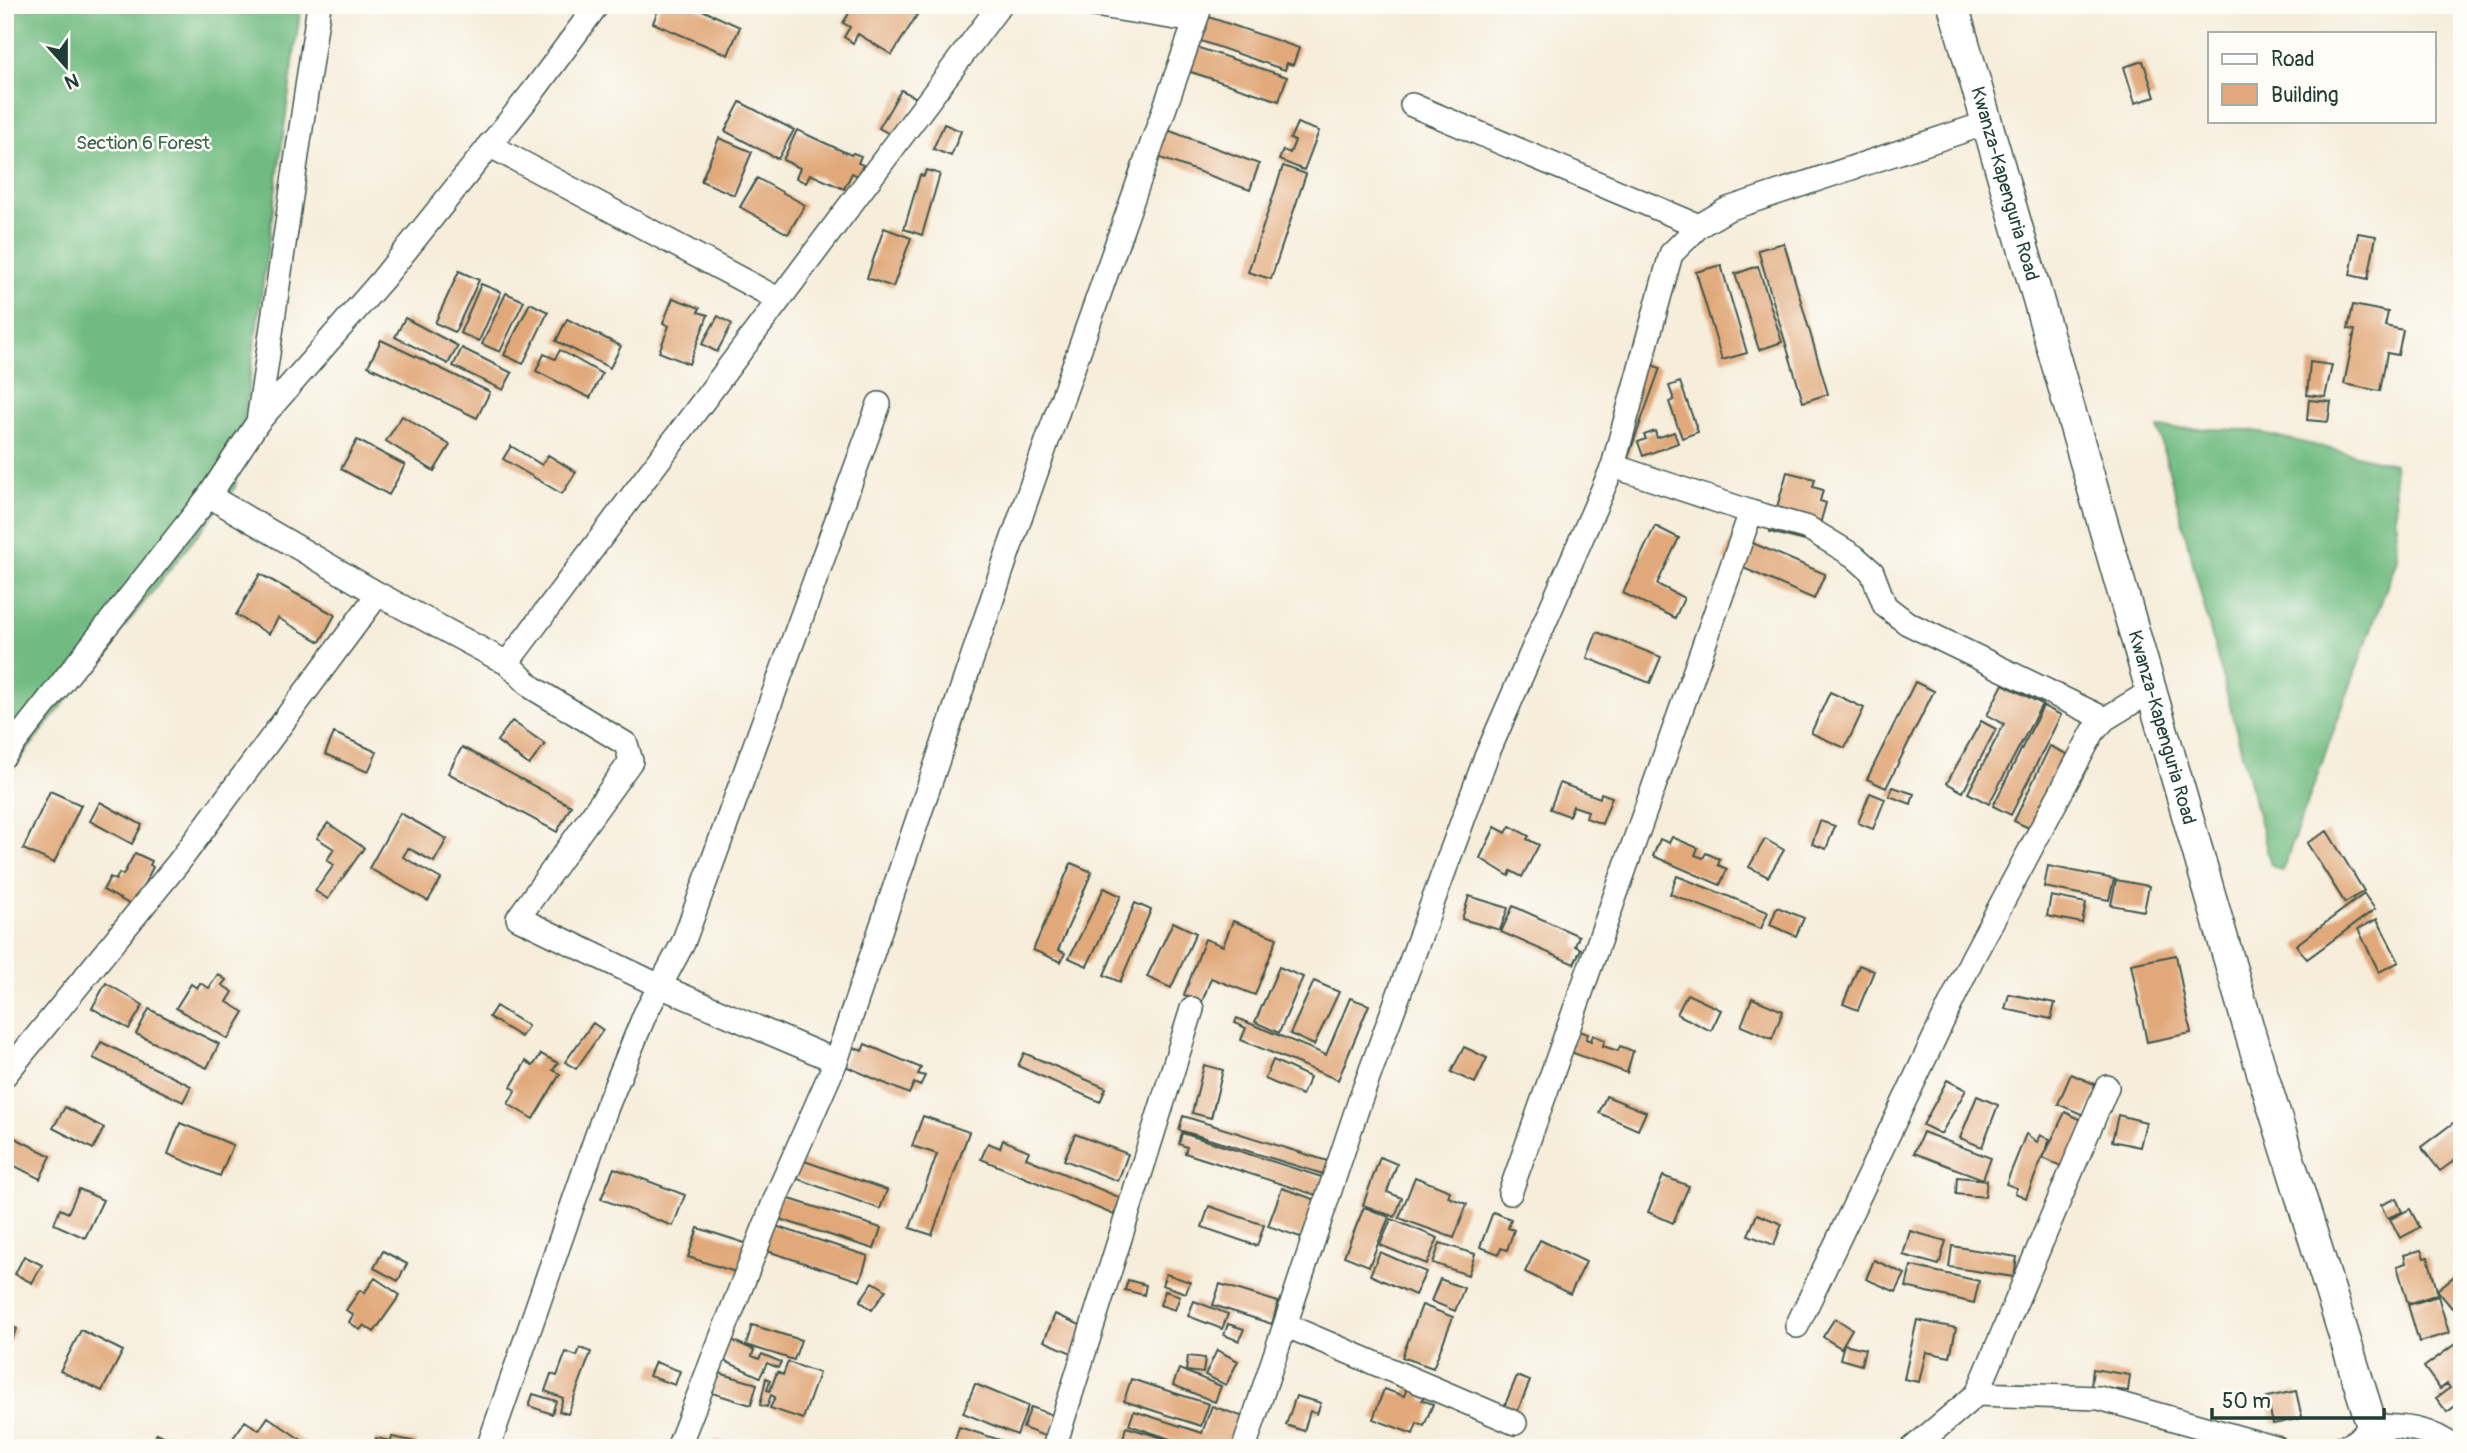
<svg xmlns="http://www.w3.org/2000/svg" width="2467" height="1453" font-family="Pangolin,sans-serif">
<rect width="100%" height="100%" fill="#fdfcf7"/>
<filter id="ink" filterUnits="userSpaceOnUse"><feTurbulence type="fractalNoise" baseFrequency=".0143" numOctaves="2"/><feDisplacementMap in="SourceGraphic" scale="14" xChannelSelector="R" yChannelSelector="G"/><feConvolveMatrix kernelMatrix="1 2 1 2 8 2 1 2 1" color-interpolation-filters="sRGB"/></filter>
<filter id="wash" filterUnits="userSpaceOnUse"><feTurbulence type="fractalNoise" baseFrequency=".00686" numOctaves="4" result="noise"/><feDisplacementMap in="SourceGraphic" scale="28" xChannelSelector="R" yChannelSelector="G"/><feGaussianBlur stdDeviation="1.57" result="paint"/><feColorMatrix in="noise" values="0 0 0 0 0 0 0 0 0 0 0 0 0 0 0 0 0 1.4 0 .05"/><feComposite in="paint" operator="in"/></filter>
<g filter="url(#wash)">
<rect width="100%" height="100%" fill="#f6edda"/>
<!-- forest -->
<path fill="#71bb81" stroke="#487c5a" stroke-width="2" d="M5 5H301L235 487 5 778Z
M2158 428 2250 430 2394 464 2397 559 2282 871 2271 865Z"/>
<g id="blocks">
<!-- building -->
<path fill="#e1a97a" d="M660 5H691L740 27 728 55 653 23Z
M854 5H902L917 15 892 55 858 34 853 43 844 37 850 27 843 23Z
M1200 14 1299 48 1293 65 1287 63 1285 70 1192 38Z
M1190 45 1287 77 1279 101 1182 69Z
M2143 61 2155 97 2135 103 2124 67Z
M901 90 917 98 895 137 879 128Z
M740 102 794 130 778 159 725 131Z
M1297 123 1319 131 1304 170 1279 160 1283 150 1290 153 1295 141 1290 139Z
M944 124 961 131 951 156 933 149Z
M1162 128 1259 164 1250 190 1152 155Z
M797 130 851 155 853 153 861 156 858 163 863 165 858 176 852 173 844 189 810 174 806 183 796 178 800 168 783 160Z
M719 138 752 152 734 195 701 181Z
M1283 166 1306 174 1271 279 1248 272Z
M926 170 940 174 922 235 904 229 920 175 924 176Z
M757 178 805 205 788 234 740 207Z
M884 228 911 238 893 287 867 278Z
M2358 233 2376 236 2368 279 2350 275Z
M1784 243 1828 394 1803 402 1758 250Z
M1721 265 1747 353 1722 360 1696 272Z
M1758 266 1782 342 1759 350 1735 274Z
M459 271 479 280 455 332 435 323Z
M481 284 501 292 479 341 460 333Z
M506 293 524 301 500 352 482 344Z
M673 298 700 308 698 312 708 315 689 364 659 352 669 326 663 323Z
M530 303 548 312 523 364 504 355Z
M2353 305 2388 312 2385 326 2403 330 2398 355 2387 353 2380 391 2344 384 2355 330 2348 329Z
M718 316 732 324 717 352 702 344Z
M405 318 458 346 448 364 395 337Z
M567 319 621 346 610 368 556 341Z
M381 340 490 392 477 418 368 366Z
M462 348 512 373 503 390 453 366Z
M560 350 602 374 590 398 536 371 544 354 555 359Z
M1642 361 1660 368 1627 460 1610 454Z
M2310 362 2332 365 2325 397 2307 395Z
M1680 382 1698 432 1682 438 1669 402 1674 400 1669 386Z
M2309 400 2331 402 2328 422 2307 420Z
M402 416 450 445 434 471 386 441Z
M1655 431 1657 438 1674 432 1678 443 1643 456 1638 442 1646 439 1644 435Z
M357 440 405 465 389 495 341 469Z
M511 446 542 465 548 455 576 472 562 494 503 459Z
M1787 472 1815 479 1813 487 1823 490 1820 501 1826 503 1818 531 1808 528 1805 541 1770 532Z
M1655 526 1679 538 1657 584 1684 598 1675 618 1623 593Z
M1734 535 1825 574 1814 599 1723 559Z
M260 574 335 615 320 642 278 618 269 634 236 615Z
M1597 632 1661 657 1650 683 1587 658Z
M1915 682 1934 691 1886 788 1867 779Z
M2003 684 2042 704 1989 804 1968 793 2004 724 1987 715Z
M1830 692 1864 708 1845 748 1811 733Z
M2043 706 2061 715 2011 815 1993 806Z
M512 721 545 744 529 765 497 741Z
M1981 721 1996 729 1963 792 1947 783Z
M334 733 377 752 368 772 325 754Z
M2050 746 2069 755 2033 830 2014 821Z
M462 747 571 806 557 832 448 773Z
M1560 783 1600 798 1601 793 1612 797 1602 824 1586 818 1588 811 1573 806 1569 816 1550 809Z
M1893 787 1914 794 1911 804 1889 796Z
M50 791 81 805 54 863 23 849Z
M1870 793 1885 799 1873 829 1858 823Z
M100 802 142 825 132 844 90 821Z
M400 813 447 839 434 862 408 848 403 857 441 879 428 901 369 868Z
M1820 821 1835 826 1826 849 1812 844Z
M328 823 364 848 328 899 315 891 334 865 327 860 334 849 317 838Z
M1510 826 1529 836 1527 839 1539 845 1522 877 1511 871 1509 876 1480 858 1495 827 1506 833Z
M2327 831 2364 891 2345 903 2307 843Z
M1672 837 1698 848 1695 855 1703 858 1706 853 1720 859 1718 865 1727 869 1720 885 1653 856 1660 839 1669 843Z
M1765 839 1784 850 1768 877 1749 867Z
M135 853 152 861 150 865 153 867 133 906 103 890 110 877 116 880 119 873 123 875Z
M1071 863 1092 872 1058 950 1065 953 1061 962 1033 950Z
M2048 866 2114 879 2109 900 2044 887Z
M1677 876 1768 912 1761 929 1670 894Z
M2116 880 2149 886 2144 911 2111 905Z
M1104 888 1121 896 1087 966 1069 958Z
M2364 894 2375 909 2307 959 2296 945Z
M1469 896 1508 908 1500 930 1462 919Z
M2051 896 2086 903 2082 923 2047 916Z
M1135 903 1151 910 1120 982 1104 975Z
M1513 906 1579 936 1575 946 1581 949 1574 964 1501 932Z
M1777 907 1804 918 1796 936 1770 925Z
M2377 919 2399 962 2379 972 2358 929Z
M1233 921 1277 938 1255 995 1211 978 1202 1002 1184 995 1205 939 1223 946Z
M1173 922 1196 933 1171 988 1147 977Z
M2176 955 2191 1033 2147 1042 2131 964Z
M1859 965 1874 971 1858 1010 1843 1004Z
M1279 967 1303 977 1279 1033 1255 1022Z
M218 974 226 980 222 985 233 992 227 1002 244 1012 228 1039 176 1008 191 984 197 988 200 983 209 988Z
M1314 981 1339 992 1314 1045 1290 1034Z
M106 983 143 1005 129 1029 92 1008Z
M1687 994 1721 1010 1711 1031 1677 1014Z
M2009 994 2055 1003 2051 1019 2005 1009Z
M1350 998 1369 1005 1338 1080 1241 1040 1246 1028 1235 1023 1237 1018 1326 1055Z
M1752 998 1783 1011 1772 1039 1741 1026Z
M496 1006 528 1026 521 1037 489 1017Z
M149 1009 219 1044 207 1068 136 1034Z
M593 1023 603 1030 576 1069 565 1062Z
M1577 1030 1588 1034 1586 1039 1591 1041 1593 1035 1605 1040 1603 1046 1618 1051 1620 1046 1633 1051 1627 1073 1568 1051Z
M101 1042 191 1086 183 1102 93 1058Z
M865 1044 921 1068 918 1074 925 1076 920 1086 914 1083 909 1094 843 1065 851 1046 862 1051Z
M1464 1047 1487 1058 1475 1083 1451 1072Z
M1024 1053 1106 1088 1100 1102 1018 1066Z
M541 1054 558 1063 553 1070 560 1074 533 1119 508 1104 516 1090 511 1087 526 1061 533 1066Z
M1273 1060 1310 1077 1302 1095 1265 1079Z
M1204 1065 1223 1070 1211 1118 1192 1113Z
M2071 1074 2099 1086 2086 1116 2058 1104Z
M1947 1080 1966 1090 1941 1134 1923 1125Z
M1606 1096 1646 1112 1638 1130 1599 1113Z
M1977 1096 1998 1105 1982 1147 1960 1138Z
M65 1107 104 1128 93 1149 53 1128Z
M2065 1112 2086 1122 2065 1168 2043 1158Z
M2118 1115 2146 1122 2140 1147 2112 1141Z
M923 1116 969 1132 932 1235 910 1228 937 1154 912 1146Z
M1183 1116 1337 1164 1333 1177 1179 1130Z
M2457 1120 2462 1125V1155L2440 1171 2421 1147Z
M180 1123 233 1145 220 1176 168 1154Z
M1923 1132 1991 1158 1983 1179 1914 1153Z
M1182 1133 1331 1180 1325 1198 1185 1153 1187 1147 1179 1144Z
M7 1134 51 1156 40 1179 5 1161Z
M1075 1134 1128 1154 1118 1181 1064 1160Z
M2026 1134 2037 1142 2040 1135 2050 1139 2026 1198 2015 1193 2017 1188 2006 1184Z
M1003 1140 1029 1151 1026 1158 1121 1198 1114 1215 981 1159 988 1143 1000 1148Z
M793 1157 887 1190 880 1209 787 1175Z
M1380 1157 1397 1164 1387 1192 1402 1198 1395 1217 1363 1205Z
M614 1168 685 1195 673 1226 601 1199Z
M1663 1176 1689 1186 1673 1223 1648 1212Z
M1415 1177 1450 1191 1448 1197 1467 1204 1454 1238 1399 1218Z
M1957 1177 1987 1180 1985 1197 1956 1194Z
M1282 1188 1322 1202 1309 1240 1268 1226Z
M79 1189 103 1200 85 1238 54 1224 60 1209 68 1213Z
M777 1195 881 1228 874 1249 770 1216Z
M2396 1198 2402 1212 2387 1218 2381 1205Z
M1209 1206 1264 1225 1257 1246 1202 1227Z
M1364 1207 1389 1217 1369 1266 1344 1256Z
M2410 1209 2420 1228 2400 1238 2390 1219Z
M1493 1212 1511 1219 1508 1228 1514 1230 1507 1250 1501 1248 1499 1254 1480 1247Z
M1757 1214 1782 1224 1774 1245 1748 1235Z
M1391 1219 1438 1238 1427 1264 1380 1245Z
M766 1223 868 1256 860 1281 758 1248Z
M698 1228 751 1245 742 1274 688 1257Z
M1910 1231 1946 1241 1939 1265 1903 1255Z
M1540 1240 1586 1262 1570 1294 1525 1272Z
M1440 1243 1475 1254 1468 1275 1433 1263Z
M1952 1246 2017 1257 2014 1277 1949 1267Z
M2421 1250 2424 1258 2428 1257 2438 1294 2408 1304 2397 1266 2406 1263 2404 1255Z
M383 1251 407 1264 398 1281 374 1268Z
M1380 1252 1426 1272 1415 1295 1370 1275Z
M24 1256 42 1265 32 1283 15 1274Z
M1874 1260 1905 1274 1896 1292 1866 1279Z
M1911 1266 1979 1281 1974 1303 1906 1287Z
M2462 1270V1300L2452 1308 2437 1290Z
M1166 1274 1190 1282 1186 1293 1162 1285Z
M375 1278 400 1295 374 1332 364 1325 360 1330 349 1322 353 1315 346 1310 360 1290 364 1293Z
M1440 1279 1464 1288 1455 1311 1431 1301Z
M1128 1280 1146 1285 1144 1295 1125 1290Z
M873 1282 886 1290 872 1310 860 1301Z
M1220 1284 1278 1302 1272 1324 1213 1305Z
M1165 1291 1180 1296 1175 1310 1160 1305Z
M2438 1296 2449 1333 2419 1342 2408 1305Z
M1194 1301 1228 1314 1222 1329 1188 1316Z
M1422 1305 1453 1317 1433 1368 1402 1357Z
M1055 1314 1087 1328 1076 1355 1044 1341Z
M1835 1318 1852 1329 1841 1348 1823 1337Z
M1917 1320 1956 1328 1950 1357 1926 1352 1919 1382 1904 1379Z
M5 1323 17 1329 5 1350Z
M1228 1324 1244 1329 1239 1341 1224 1335Z
M752 1325 801 1340 794 1360 746 1345Z
M81 1330 123 1351 102 1391 60 1371Z
M725 1337 754 1350 752 1356 759 1359 762 1354 781 1362 778 1368 767 1363 760 1377 716 1357Z
M2462 1339V1360L2455 1365 2462 1374V1401L2447 1412 2436 1398 2450 1388 2447 1384 2440 1389 2424 1367Z
M1844 1344 1865 1349 1861 1365 1840 1359Z
M580 1348 591 1352 568 1414 559 1411 563 1398 545 1391 551 1374 557 1376 566 1352 577 1356Z
M1217 1350 1238 1361 1226 1385 1205 1375Z
M1188 1356 1205 1358 1203 1373 1186 1371Z
M655 1362 680 1371 675 1385 649 1376Z
M788 1362 819 1373 803 1419 770 1408 775 1397 771 1395 767 1407 760 1405 766 1378 770 1380 767 1390 770 1391 777 1372 783 1375Z
M1179 1369 1221 1386 1215 1402 1173 1385Z
M2093 1369 2130 1375 2128 1391 2091 1386Z
M712 1371 757 1384 751 1405 706 1391Z
M1517 1376 1530 1381 1517 1413 1504 1407Z
M1131 1379 1209 1404 1201 1426 1124 1401Z
M975 1384 1028 1406 1017 1435 963 1413Z
M1407 1388 1424 1395 1422 1400 1433 1404 1424 1426 1417 1423 1413 1434 1373 1419 1384 1389 1404 1396Z
M2296 1391 2302 1418 2273 1424 2267 1397Z
M533 1394 556 1401 552 1414 529 1406Z
M1296 1396 1321 1403 1317 1414 1310 1411 1304 1431 1286 1425Z
M1212 1406 1244 1417 1233 1448H1197L1129 1425 1134 1411 1202 1433Z
M1031 1407 1058 1417 1050 1438 1023 1428Z
M268 1417 313 1448H226L245 1421 259 1430Z
M959 1427 1022 1447V1448H968L954 1443Z
M1126 1427 1193 1447V1448H1142L1122 1442Z
M157 1433 187 1448H150Z
M392 1437 417 1442 416 1448H374L376 1438 391 1441Z
M715 1439 740 1447 739 1448H712Z"/>
</g>
</g>
<g filter="url(#ink)">
<use href="#blocks" fill-opacity="0" stroke="#3f574d" stroke-width="2"/>
<g fill="none" stroke-linecap="round" stroke-linejoin="round">
<!-- minor casing -->
<g stroke="#3f574d" stroke-width="26">
<path id="minor" d="M597 5 535 89 382 280 258 422 209 496 378 594 507 663 533 688 626 744 631 761 518 918 662 987 836 1061
M1094 5 1195 21
M1412 105 1699 226
M489 145 778 299
M258 422 319 5
M1751 512 1808 528 1854 556 1872 572 1885 606 1907 623 2105 719
M507 663 1000 5
M5 755 209 496
M5 1075 179 862 378 594
M1510 1193 1751 512 1613 466
M1285 1325 1515 1423
M1797 1326 1972 959 2093 732 2105 719 2151 691
M1977 1394 2107 1087
M488 1448 606 1109 645 1014 683 943 879 404
M678 1448 777 1195 836 1061 1007 555 1201 5
M1054 1448 1192 1009
M1244 1448 1360 1100 1486 757 1613 466 1671 254 1699 226 1728 209 1987 123
M1913 1448 1977 1394 2099 1398 2276 1448
M2339 1448 2351 1445 2372 1426C2402 1426 2431 1428 2455 1448"/>
</g>
<!-- tertiary casing -->
<g stroke="#3f574d" stroke-width="33">
<g id="tertiary">
<path id="s1" d="M1953 5 2253 1043 2379 1448"/>
</g>
</g>
<!-- minor -->
<use href="#minor" stroke="#fff" stroke-width="23"/>
<!-- tertiary -->
<use href="#tertiary" stroke="#fff" stroke-width="30"/>
</g>
</g>
<g text-anchor="middle" dominant-baseline="central" stroke-width="5" stroke-linejoin="round" paint-order="stroke">
<!-- park labels -->
<g font-size="19" fill="#3a644d" stroke="#fdfcf7">
<text x="143" y="143">Section 6 Forest</text>
</g>
<!-- street labels -->
<g font-size="19" fill="#1f3d34" stroke="#fdfcf7">
<text stroke="none"><textPath href="#s1" startOffset="186">Kwanza-Kapenguria Road</textPath></text>
<text stroke="none"><textPath href="#s1" startOffset="752">Kwanza-Kapenguria Road</textPath></text>
</g>
</g>
<!-- margin -->
<rect width="2467" height="1453" fill="none" stroke="#fdfcf7" stroke-width="28"/>
<!-- legend -->
<rect x="2208" y="32" width="228" height="91" fill="#fdfcf7" stroke="#a4b0a9" stroke-width="2"/>
<rect x="2222" y="54" width="35" height="10" fill="#ffffff" stroke="#a4b0a9" stroke-width="2"/>
<text x="2271" y="66" font-size="21" fill="#1f3d34">Road</text>
<rect x="2222" y="84" width="35" height="21" fill="#e1a97a" stroke="#a4b0a9" stroke-width="2"/>
<text x="2271" y="102" font-size="21" fill="#1f3d34">Building</text>
<!-- north arrow -->
<g transform="translate(66 66) rotate(159)" stroke="#fdfcf7" stroke-width="5" paint-order="stroke">
<path d="M0-5L12 26L0 18L-12 26Z" fill="#1f3d34"/>
<text y="-10" font-size="19" font-weight="bold" text-anchor="middle" fill="#1f3d34">N</text>
</g>
<!-- scale -->
<path d="M2212 1408v10h172v-10" fill="none" stroke="#1f3d34" stroke-width="3.5"/>
<text x="2222" y="1408" font-size="21" fill="#1f3d34" stroke="#fdfcf7" stroke-width="5" paint-order="stroke">50 m</text>
</svg>
